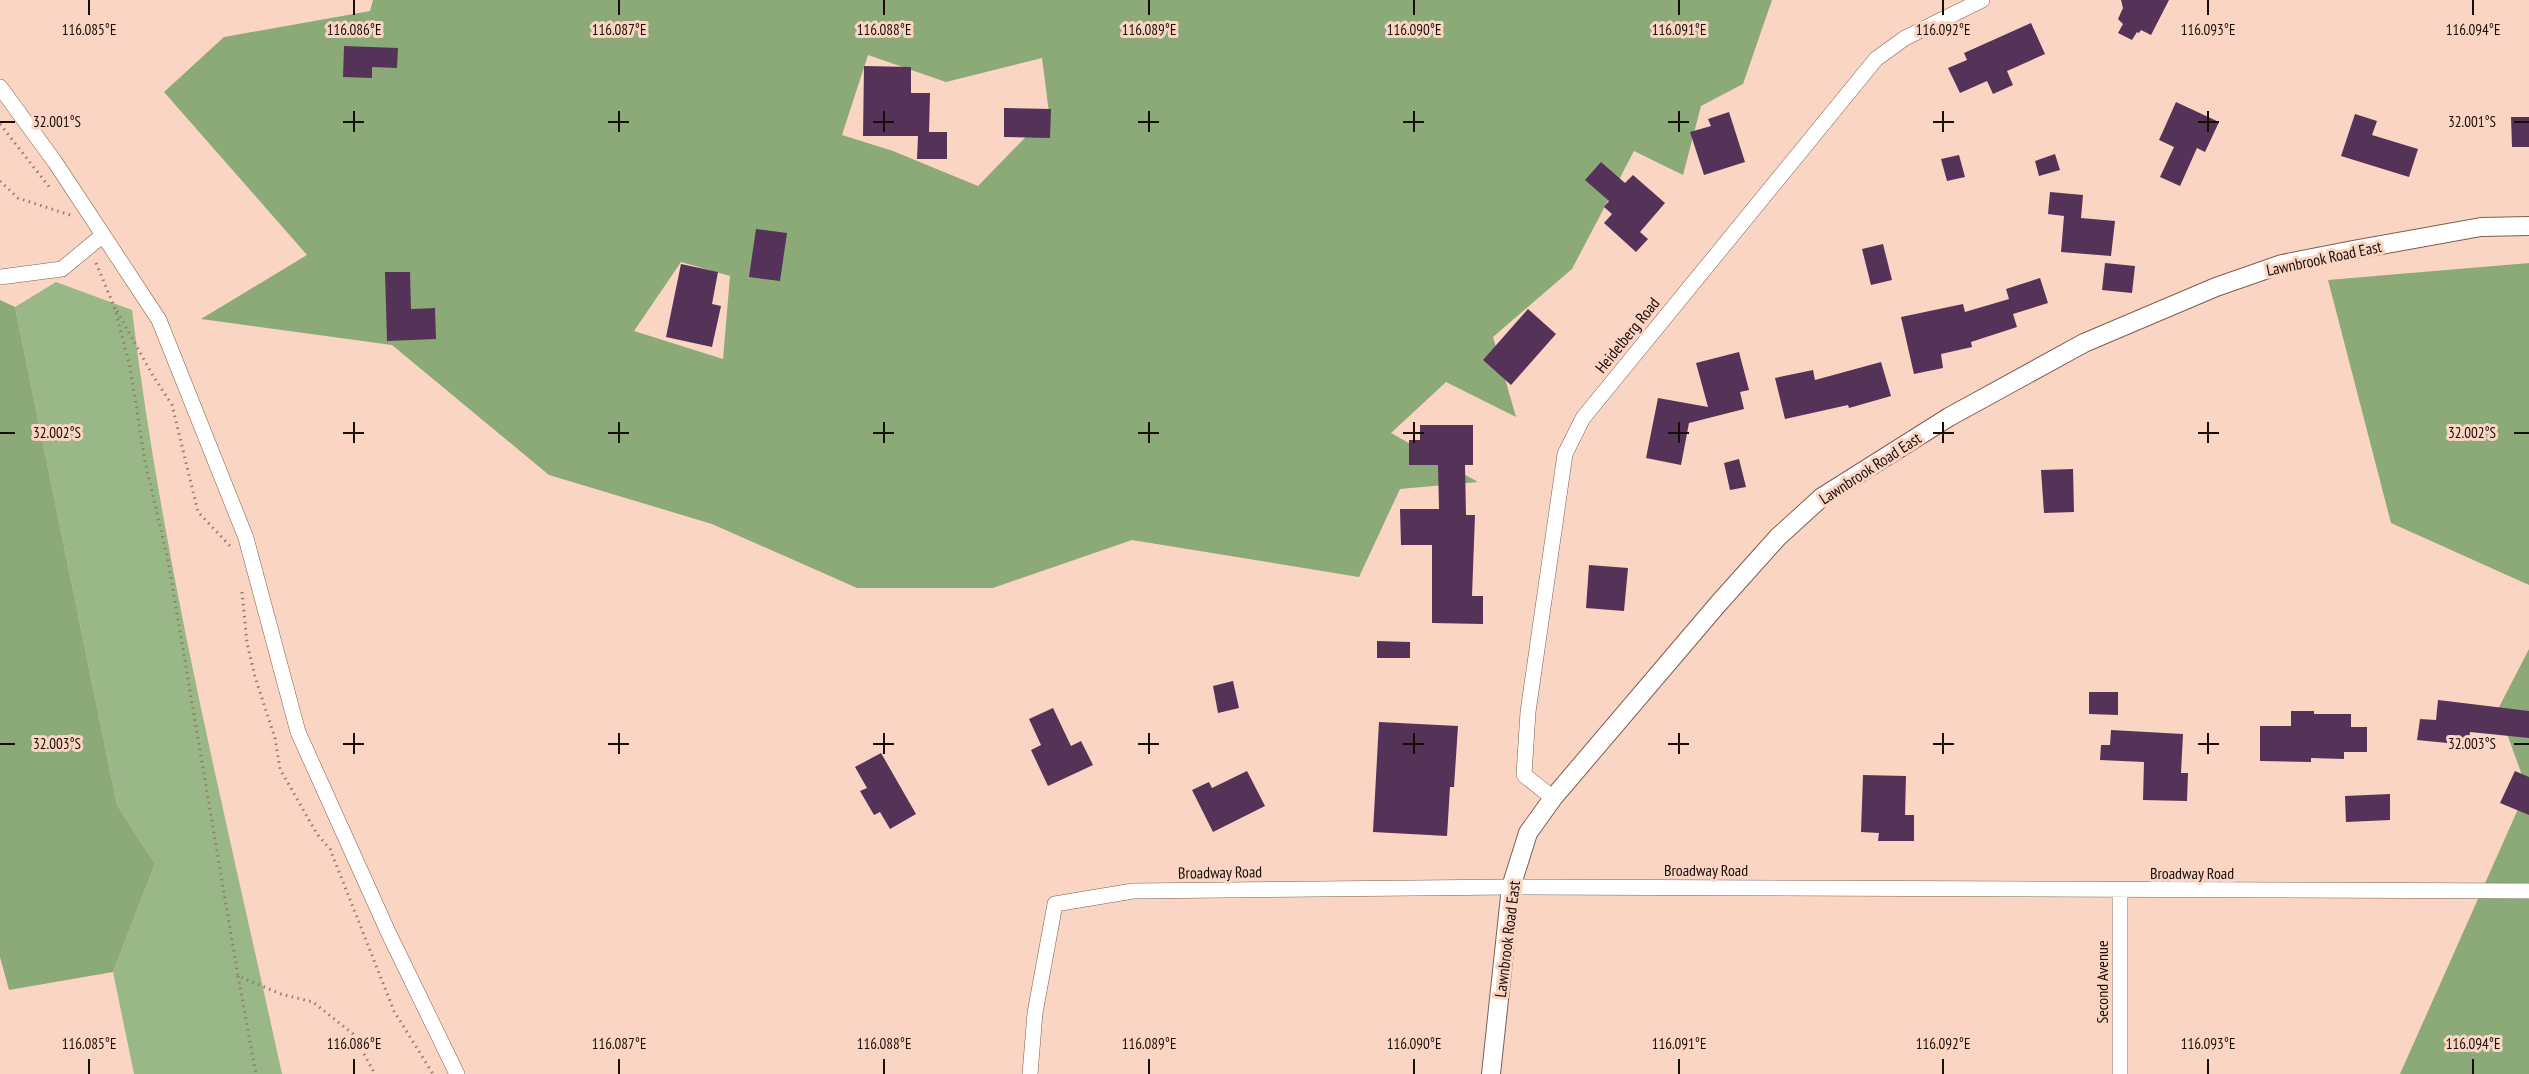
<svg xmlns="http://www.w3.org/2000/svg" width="2529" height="1074" font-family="'PT Sans Narrow',sans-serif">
<rect width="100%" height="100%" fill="#fbd5c3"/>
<!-- green -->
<path fill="#99b787" d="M56 282 132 310C163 568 227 821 282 1074H134L113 972 155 864 117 805 15 307Z"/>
<!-- forest -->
<path fill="#8caa78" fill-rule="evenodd" d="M373 0H1772L1743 84 1701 106 1683 175 1634 151 1572 269 1493 337 1516 417 1446 382 1391 433 1478 482 1400 489 1359 577 1132 540 993 588H857L712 524 549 475 392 345 201 319 307 255 164 92 224 37 370 11ZM868 55 946 82 1042 58 1049 113 978 186 893 151 842 135ZM681 262 730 276 723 359 634 331Z
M2529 263V585L2391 523 2328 280Z
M0 300 15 307 117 805 155 864 113 972 9 990 0 957Z
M2529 649V1074H2400L2527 789 2498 709Z"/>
<!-- building -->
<path fill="#553257" d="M2121 0H2169L2151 35 2141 30 2139 33 2137 32 2132 40 2118 33 2123 24 2118 19 2123 8Z
M2031 23 2045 54 2007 71 2013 85 1993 94 1987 81 1960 93 1948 68 1967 60 1964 53Z
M344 46 398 48 397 68 372 67V78L343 77Z
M864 66 911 67V93H930L929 132H947V159H917L918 136H863Z
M2176 102 2219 122 2205 152 2197 148 2180 186 2160 177 2174 147 2159 140Z
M1004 108 1051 109 1050 138 1004 137Z
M1729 112 1745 162 1704 175 1690 132 1711 126 1708 119Z
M2355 114 2377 121 2372 135 2418 149 2409 177 2341 156Z
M2511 117H2529V147H2512Z
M2055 154 2060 170 2039 176 2035 161Z
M1959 155 1965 177 1947 181 1941 159Z
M1601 162 1625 183 1633 175 1665 203 1640 232 1648 239 1636 252 1604 223 1612 214 1604 207 1609 201 1585 180Z
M2050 192 2083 195 2081 218 2115 221 2111 256 2061 252 2064 216 2048 214Z
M756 229 787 233 780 281 749 277Z
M1883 244 1892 280 1871 285 1862 249Z
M2105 263 2135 266 2132 293 2102 290Z
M681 264 718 272 712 304 721 306 712 347 666 337Z
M385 272H410L411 309 435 308 436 339 387 341Z
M2040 278 2048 303 2013 314 2017 327 1971 342 1972 347 1941 354 1943 368 1914 374 1901 317 1963 304 1965 312 2009 299 2006 289Z
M1528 309 1556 334 1511 385 1483 360Z
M1739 352 1749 390 1740 392 1744 409 1689 423 1681 465 1646 458 1658 398 1708 407 1696 363Z
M1881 362 1891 396 1849 408 1848 405 1785 419 1775 378 1813 370 1815 380Z
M1420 425H1473V465H1465L1466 515H1475L1472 596H1483V624L1432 623V545H1401L1400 509H1439L1438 465H1409V440H1420Z
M1739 459 1746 487 1730 490 1724 463Z
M2073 469 2074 512 2044 513 2041 470Z
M1589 565 1628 568 1624 611 1586 608Z
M1377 641 1410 642V658H1377Z
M1233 681 1239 708 1218 713 1213 686Z
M2089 692H2118V715L2089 714Z
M2438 700 2529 711V738L2470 732 2468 745 2417 740 2420 719 2436 720Z
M1053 708 1071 746 1081 741 1093 765 1048 786 1031 750 1041 745 1029 719Z
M2291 711H2314V714H2351V727H2367V752H2344V759L2311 758V762L2260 761V726H2291Z
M1379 722 1458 726 1454 787H1450L1447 836 1373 832Z
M2111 730 2183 734 2181 773H2188L2187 801 2143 800 2144 762 2100 760 2101 745H2110Z
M881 753 916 814 890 829 880 812 874 815 860 791 867 788 855 767Z
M1247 771 1265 806 1213 832 1192 790 1209 782 1212 788Z
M2515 771 2529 777V815L2500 803Z
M1863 775 1906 776 1905 815H1914V841H1878L1879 833 1861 832Z
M2390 794V820L2346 822 2345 796Z"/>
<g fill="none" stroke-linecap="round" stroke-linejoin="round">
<!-- minor casing -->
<g stroke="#7e5e4e" stroke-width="16">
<path id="minor" d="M0 87 55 162 159 320 246 538 298 732 389 934 457 1074
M0 277 62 269 103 235
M1553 798 1524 775 1528 712 1565 454 1583 418 1876 59 1905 38 1982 0
M2120 891V1074
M1030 1074 1035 1013 1055 904 1133 891 1511 887 2529 891"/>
</g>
<!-- tertiary casing -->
<g stroke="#7e5e4e" stroke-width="20">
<path id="tertiary" d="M1491 1074 1511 887 1528 833 1553 798 1718 604 1778 537 1822 497 1949 417 2084 343 2216 287 2282 264 2353 250 2481 227 2529 226"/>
</g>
<!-- path -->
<path stroke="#957a6e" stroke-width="3" stroke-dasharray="1.5 4.5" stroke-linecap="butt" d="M0 124 50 188
M0 181 18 198 70 215
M96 263 114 306 130 367 145 462 168 560 238 976 281 994 313 1002 353 1034 375 1074
M117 311 152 374 172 405 198 512 230 546
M242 592 247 643 255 677 275 738 280 769 317 834 330 849 394 1011 433 1074
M238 976 256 1074"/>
<!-- minor -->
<use href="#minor" stroke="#fff" stroke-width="15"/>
<!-- tertiary -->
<use href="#tertiary" stroke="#fff" stroke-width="18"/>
</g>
<!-- ticks -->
<path fill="none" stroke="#180c06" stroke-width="2" d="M89 0V15M354 0V15M619 0V15M884 0V15M1149 0V15M1414 0V15M1679 0V15M1943 0V15M2208 0V15M2473 0V15M354 111V132M619 111V132M884 111V132M1149 111V132M1414 111V132M1679 111V132M1943 111V132M2208 111V132M0 122H15M343 122H364M608 122H629M873 122H894M1138 122H1159M1403 122H1424M1668 122H1689M1933 122H1954M2198 122H2219M2514 122H2529M354 422V443M619 422V443M884 422V443M1149 422V443M1414 422V443M1679 422V443M1943 422V443M2208 422V443M0 433H15M343 433H364M608 433H629M873 433H894M1138 433H1159M1403 433H1424M1668 433H1689M1933 433H1954M2198 433H2219M2514 433H2529M354 733V754M619 733V754M884 733V754M1149 733V754M1414 733V754M1679 733V754M1943 733V754M2208 733V754M0 744H15M343 744H364M608 744H629M873 744H894M1138 744H1159M1403 744H1424M1668 744H1689M1933 744H1954M2198 744H2219M2514 744H2529M89 1059V1074M354 1059V1074M619 1059V1074M884 1059V1074M1149 1059V1074M1414 1059V1074M1679 1059V1074M1943 1059V1074M2208 1059V1074M2473 1059V1074"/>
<g text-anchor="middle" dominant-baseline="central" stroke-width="6" stroke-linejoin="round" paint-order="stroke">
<!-- street labels -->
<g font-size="16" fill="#180c06" stroke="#fbd5c3">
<text transform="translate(2324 258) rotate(-12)">Lawnbrook Road East</text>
<text transform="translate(1627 335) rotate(-51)">Heidelberg Road</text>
<text transform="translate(1870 468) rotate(-33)">Lawnbrook Road East</text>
<text x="1706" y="870">Broadway Road</text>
<text transform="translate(1220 872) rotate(-1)">Broadway Road</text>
<text x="2192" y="873">Broadway Road</text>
<text transform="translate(1507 939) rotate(-83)">Lawnbrook Road East</text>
<text transform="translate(2102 982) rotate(-90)">Second Avenue</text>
</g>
</g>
<g font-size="15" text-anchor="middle" fill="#180c06" stroke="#fbd5c3" stroke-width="6" stroke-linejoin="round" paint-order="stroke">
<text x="89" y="35">116.085°E</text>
<text x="354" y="35">116.086°E</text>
<text x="619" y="35">116.087°E</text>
<text x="884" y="35">116.088°E</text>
<text x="1149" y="35">116.089°E</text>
<text x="1414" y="35">116.090°E</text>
<text x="1679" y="35">116.091°E</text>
<text x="1943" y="35">116.092°E</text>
<text x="2208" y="35">116.093°E</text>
<text x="2473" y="35">116.094°E</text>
<text x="57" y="127">32.001°S</text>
<text x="2472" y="127">32.001°S</text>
<text x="57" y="438">32.002°S</text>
<text x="2472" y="438">32.002°S</text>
<text x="57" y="749">32.003°S</text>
<text x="2472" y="749">32.003°S</text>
<text x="89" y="1049">116.085°E</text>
<text x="354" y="1049">116.086°E</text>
<text x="619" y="1049">116.087°E</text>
<text x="884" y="1049">116.088°E</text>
<text x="1149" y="1049">116.089°E</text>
<text x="1414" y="1049">116.090°E</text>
<text x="1679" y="1049">116.091°E</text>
<text x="1943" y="1049">116.092°E</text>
<text x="2208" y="1049">116.093°E</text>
<text x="2473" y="1049">116.094°E</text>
</g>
</svg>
